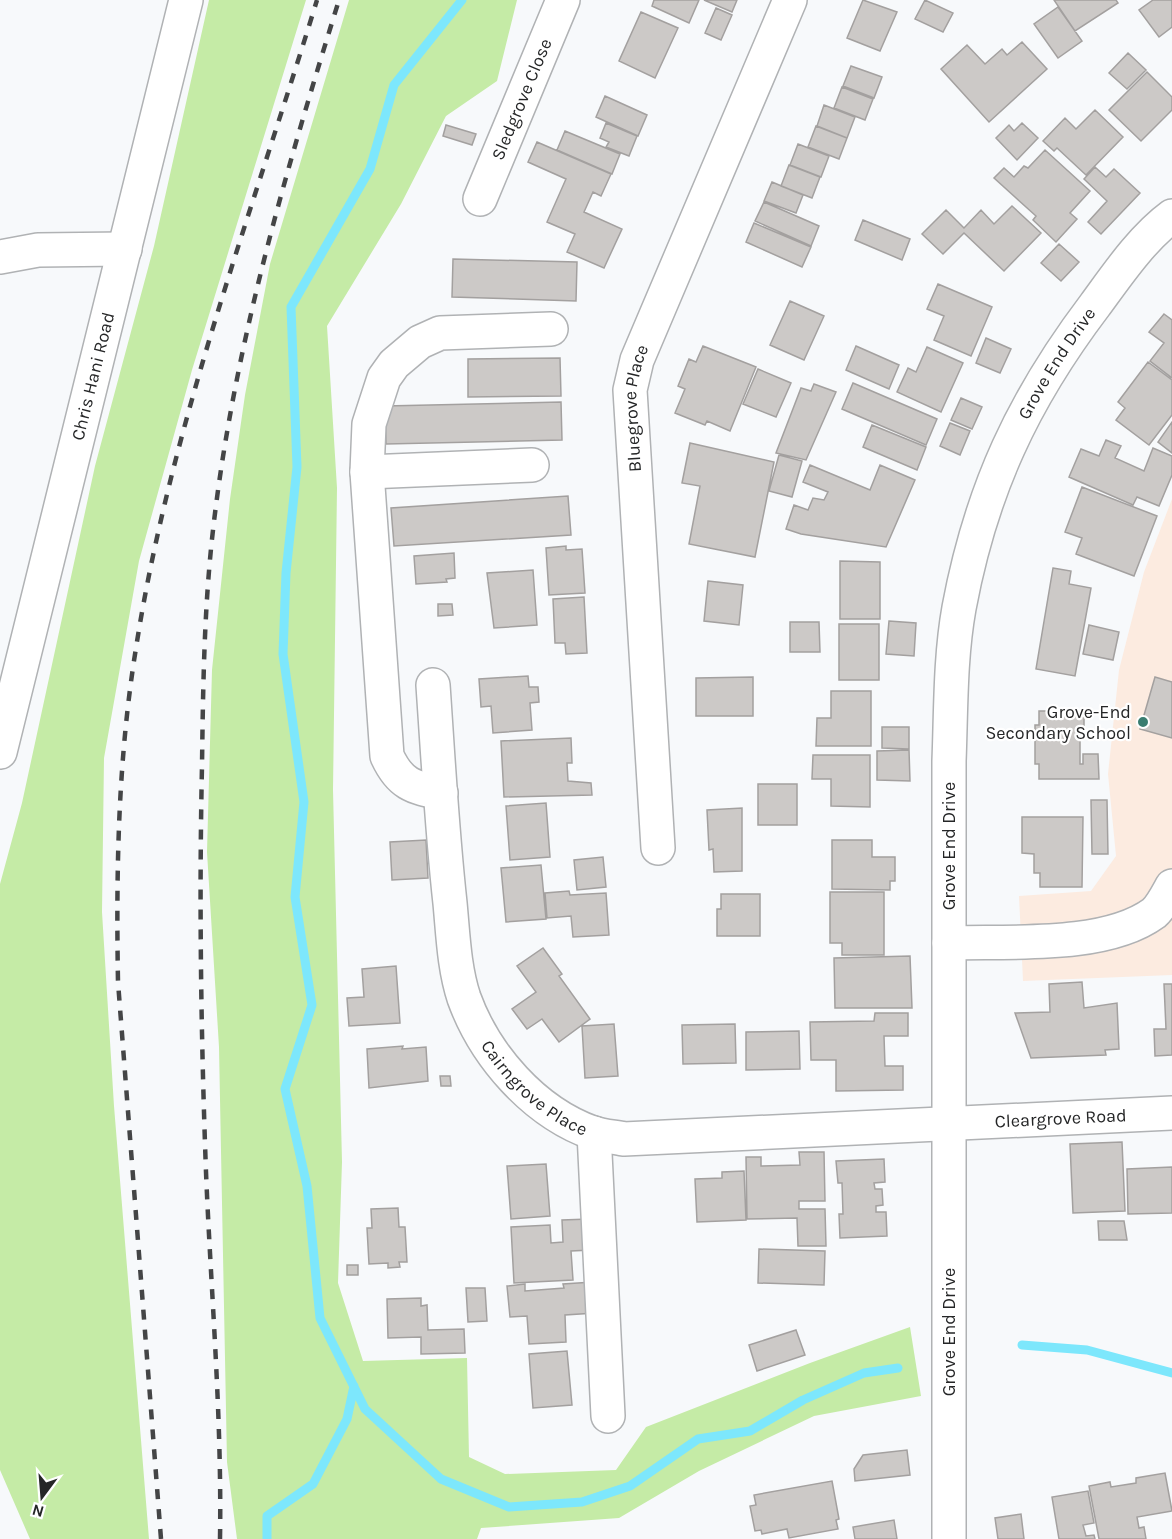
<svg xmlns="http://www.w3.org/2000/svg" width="1172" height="1539" font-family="Karla,sans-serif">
<rect width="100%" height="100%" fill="#f7f9fb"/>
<!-- education -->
<path fill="#fcebe0" d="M1172 499V975L1023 981 1019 896 1091 891 1116 856 1108 774 1119 670 1144 572Z"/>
<!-- green -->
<path fill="#c5eba6" d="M209 0H306L192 370 139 561 104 758 102 912 114 1106 149 1539H30L0 1470V884L22 803 95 466 154 246Z
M349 0H517L497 81 446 116 401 204 327 326 337 488 333 790 342 1162 338 1283 363 1361 467 1358 469 1457 505 1474 616 1470 646 1427 810 1363 910 1327 921 1396 814 1416 699 1471 619 1518 481 1528 477 1539H237L227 1462 219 1047 207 852 212 670 230 499 245 395 270 264Z"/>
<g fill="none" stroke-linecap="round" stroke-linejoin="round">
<!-- stream -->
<path stroke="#7de7fc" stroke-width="9" d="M462 0 394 85 370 169 291 307 297 467 286 573 283 654 304 802 295 897 312 1005 285 1089 307 1186 320 1318 365 1409 441 1479 509 1507 582 1502 630 1486 698 1439 750 1431 803 1400 864 1373 898 1368
M1022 1345 1087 1350 1172 1373
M267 1539V1516L313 1484 347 1419 354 1386"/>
</g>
<!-- building -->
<path fill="#ccc9c7" stroke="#a3a09f" stroke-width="1.5" d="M654 0H699L689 23 652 6Z
M704 0H737L732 12Z
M863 0 897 12 880 51 847 38Z
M925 0 953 13 943 32 915 19Z
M1054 0H1116L1118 3 1075 31Z
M1153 0H1172V27L1159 37 1139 10Z
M1058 7 1082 41 1058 58 1034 24Z
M716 8 732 15 721 40 705 33Z
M641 12 678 28 655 78 619 61Z
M1022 42 1047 69 989 122 941 69 967 45 985 64 1002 49 1007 55Z
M1128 53 1146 70 1127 89 1109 73Z
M851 66 882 77 874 98 843 86Z
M1147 72 1172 97V110L1141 141 1109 110Z
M842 87 873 99 865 120 834 108Z
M605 96 647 115 638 136 596 117Z
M824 105 855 117 847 138 817 126Z
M1095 110 1123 137 1086 175 1057 148 1054 151 1043 141 1065 118 1076 129Z
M606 123 637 136 629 156 606 147 609 142 600 138Z
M1022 123 1038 138 1017 160 996 138 1009 125 1014 131Z
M446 125 476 134 472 145 443 136Z
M816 126 847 138 839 159 808 147Z
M565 131 620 154 612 174 557 150Z
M537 142 611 174 601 196 593 192 584 212 622 229 604 268 567 252 575 234 547 222 566 179 528 162Z
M798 144 829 156 821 177 790 165Z
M1045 150 1090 191 1070 213 1077 219 1056 242 1033 220 1036 216 994 178 1004 168 1014 177 1024 166 1028 168Z
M789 165 820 177 812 198 781 186Z
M1095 167 1106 177 1114 169 1140 193 1101 234 1088 222 1107 201 1084 179Z
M772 182 803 195 796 213 764 201Z
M764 202 819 226 811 246 755 221Z
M1012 206 1041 233 1004 271 964 233 943 254 922 234 946 210 964 228 981 210 994 224Z
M863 220 910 239 902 260 855 240Z
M754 223 811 247 802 267 746 242Z
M1059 244 1079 262 1061 281 1041 263Z
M453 259 577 262 576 301 452 297Z
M938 284 992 307 971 356 934 340 944 316 927 309Z
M790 301 824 316 804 360 770 345Z
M1164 314 1172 320V378L1150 361 1164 343 1149 332Z
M986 338 1011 349 1000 373 976 363Z
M703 346 756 367 730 431 707 421 705 425 675 413 685 389 678 386 689 359 696 362Z
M856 346 899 365 889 389 846 370Z
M927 347 963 363 941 412 897 392 908 368 916 372Z
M560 358 561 396 468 397V359Z
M1148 362 1172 380V415L1149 445 1116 420 1125 408 1118 402Z
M758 369 791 383 776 417 743 404Z
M853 383 937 419 926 445 842 409Z
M814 384 836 392 806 460 776 453 801 388 811 391Z
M961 398 982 407 972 429 951 420Z
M561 402 562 440 386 444 385 406Z
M1172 422V453L1158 442Z
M950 423 970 431 960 455 940 446Z
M872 425 926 447 917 470 863 447Z
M1106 440 1121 446 1115 458 1144 471 1153 448 1172 456V475L1159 506 1137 497 1133 505 1069 477 1081 449 1099 456Z
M690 443 774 462 755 557 689 544 700 486 682 483Z
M779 455 802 461 792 497 769 491Z
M810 465 870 490 880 465 915 480 886 547 801 534 786 529 794 505 808 510 813 498 824 500 828 492 803 482Z
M1082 487 1157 516 1134 576 1076 554 1082 538 1065 532Z
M568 496 571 535 394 546 391 508Z
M566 546V550L582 549 585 593 549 595 546 548Z
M454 553 455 578 446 579 447 582 416 584 414 556Z
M840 561 880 562V619H840Z
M1053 568 1071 571 1069 584 1091 588 1075 676 1036 669Z
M533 570 537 625 494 628 487 573Z
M708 581 743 585 739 625 704 621Z
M584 597 587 653 566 654 565 643H555L553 599Z
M438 604H452L453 615 438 616Z
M889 621 916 623 914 656 886 654Z
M790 622H819L820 652H790Z
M839 624H879V680H839Z
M1089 625 1119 632 1113 660 1083 654Z
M528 676 529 687H538L539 702 530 703 532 730 493 733 491 706 481 707 479 679Z
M753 677V716H696V678Z
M1155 677 1172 682V738L1140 729Z
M831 691H871V746H816L817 718H831Z
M1039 711H1084V728H1080V764H1083V754H1098L1099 779H1039V764H1035V725H1039Z
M882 727H909V749L882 748Z
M571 738 572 763H567L568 781 591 783 592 795 504 797 501 741Z
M909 750 910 781 877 780V751Z
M813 755H870V807L831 806V779H812Z
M758 784H797V825H758Z
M1091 800H1107L1108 854H1092Z
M546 803 550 857 510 860 506 806Z
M742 808V871L714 872 713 849 709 850 707 810Z
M1022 817H1083L1082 887H1040V873H1034V854L1022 853Z
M426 840 428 878 392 880 390 842Z
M832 840H872V857H895V881H890V890L832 889Z
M603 857 606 887 577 890 574 860Z
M541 865 546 919 506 922 501 868Z
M569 891 570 895 606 893 609 935 573 937 571 916 547 918 545 893Z
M830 892H884V955H842V943H830Z
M721 894H760V936H717V909H721Z
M543 948 562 974 559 976 590 1019 559 1042 542 1019 527 1029 512 1009 536 992 517 966Z
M910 956 912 1008H835L834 958Z
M396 966 400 1023 349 1026 347 998 364 997 362 969Z
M1082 982 1084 1008 1117 1003 1119 1049 1105 1050 1106 1055 1031 1058 1015 1013 1050 1012 1049 984Z
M1164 984H1172V1055L1155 1056 1154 1029H1166Z
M875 1013H908V1036H884L885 1066H903V1090L836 1091V1060H811L810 1022 874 1021Z
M614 1024 618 1076 585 1078 582 1026Z
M735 1024 736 1063 683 1064 682 1025Z
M799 1031 800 1069 746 1070V1032Z
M403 1046 402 1049 426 1047 428 1081 369 1088 367 1049Z
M440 1076H450L451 1086H441Z
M1122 1142 1125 1211 1073 1213 1070 1144Z
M799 1152H824L825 1201H799V1209H825L826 1246H798L797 1218 747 1219 746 1157H761V1166L800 1165Z
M884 1159 885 1182 874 1183 875 1189H882L883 1205 876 1206V1212H886L887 1236 840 1238 839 1214H843L842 1183H838L836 1161Z
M546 1164 550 1216 511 1219 507 1166Z
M1172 1167V1213L1128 1214 1127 1169Z
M744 1171 746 1220 697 1222 695 1179 722 1178V1172Z
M398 1208 399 1227H405L407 1262H399L400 1267 388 1268V1263L369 1264 367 1228H372L371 1209Z
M589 1219 591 1250 571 1251 573 1280 514 1283 511 1227 550 1225 551 1243 563 1242 562 1220Z
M1098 1221H1124L1127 1240H1099Z
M759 1249 825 1251 824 1285 758 1283Z
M347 1265H358V1275H347Z
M593 1282 595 1313 565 1315 566 1342 529 1344 527 1316 510 1317 507 1286 525 1284V1291L564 1288 563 1284Z
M466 1288H485L487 1321 468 1322Z
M421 1298V1306L427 1305 428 1330 464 1329 465 1353 421 1354V1337L388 1338 387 1299Z
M796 1330 805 1355 757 1371 749 1345Z
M567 1351 572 1405 533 1408 529 1354Z
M907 1450 910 1475 855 1481 854 1469 863 1455Z
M1165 1473 1172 1511 1137 1517 1139 1528 1144 1527 1146 1539H1099L1089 1486 1110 1482 1111 1487 1136 1483V1478Z
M832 1481 839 1519 836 1520 838 1529 789 1538 787 1529 762 1534 761 1530 755 1531 750 1506 756 1505 754 1495Z
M1088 1491 1094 1523 1083 1525 1086 1536 1094 1535 1095 1539H1059L1052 1497Z
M1021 1514 1024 1539H998L995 1518Z
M894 1520 897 1539H855L853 1527Z"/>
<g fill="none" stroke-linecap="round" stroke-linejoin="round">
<!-- minor casing -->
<g stroke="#b0b2b4" stroke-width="36">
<g id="minor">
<path id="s1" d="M480 199 563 0"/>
<path d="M0 257 38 250 125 249"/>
<path d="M367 472 532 465"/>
<path id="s2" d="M433 685C438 757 442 831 450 903 453 934 454 968 464 998 485 1056 534 1112 593 1133 603 1136 614 1137 624 1139L1172 1113"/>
<path id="s3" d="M0 752 186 0"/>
<path d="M441 793C412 787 400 784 387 756L367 472 369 424 384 378 394 364 420 342 440 333 551 329"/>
<path id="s4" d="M658 848 630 390 637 360 790 0"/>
<path d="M949 943C1008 941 1105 949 1154 913 1161 907 1167 895 1172 886"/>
<path d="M594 1133 608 1416"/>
<path id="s5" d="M949 1539V761C951 711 950 658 959 608 981 490 1023 400 1095 305 1117 275 1142 238 1172 216"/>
</g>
</g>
<!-- minor -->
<use href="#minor" stroke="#fff" stroke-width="33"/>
<!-- rail -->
<path stroke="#444546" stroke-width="4.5" stroke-dasharray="10 10" stroke-linecap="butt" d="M161 1539 118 982C116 870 118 759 136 648 170 429 252 212 317 0
M220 1539C222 1416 211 1294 206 1172 201 1036 199 901 202 766 203 690 204 614 212 539 232 354 284 177 339 0"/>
</g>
<!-- markers -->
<circle fill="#397d70" stroke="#fff" stroke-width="2" cx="1143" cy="722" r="6"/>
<g text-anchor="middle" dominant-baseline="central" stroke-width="4.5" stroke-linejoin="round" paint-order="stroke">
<!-- street labels -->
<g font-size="18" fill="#252627" stroke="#fff">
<text stroke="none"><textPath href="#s1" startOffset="108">Sledgrove Close</textPath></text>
<text stroke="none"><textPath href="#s5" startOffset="1197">Grove End Drive</textPath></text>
<text stroke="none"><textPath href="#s3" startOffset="387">Chris Hani Road</textPath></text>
<text stroke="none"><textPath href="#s4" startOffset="441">Bluegrove Place</textPath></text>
<text transform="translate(949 846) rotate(-90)">Grove End Drive</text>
<text stroke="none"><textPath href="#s2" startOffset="432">Cairngrove Place</textPath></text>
<text stroke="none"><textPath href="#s2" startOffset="976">Cleargrove Road</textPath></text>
<text transform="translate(949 1332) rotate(-90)">Grove End Drive</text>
</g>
<!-- poi labels -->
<g font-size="18" fill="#252627" stroke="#fff" text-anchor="end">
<text x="1131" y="712">Grove-End<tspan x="1131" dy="21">Secondary School</tspan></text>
</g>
</g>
<!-- north arrow -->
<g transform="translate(42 1497) rotate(196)" stroke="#ffffff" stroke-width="4.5" paint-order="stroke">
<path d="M0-4.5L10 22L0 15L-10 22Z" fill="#252627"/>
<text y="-9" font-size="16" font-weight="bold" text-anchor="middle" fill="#252627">N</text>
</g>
</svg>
